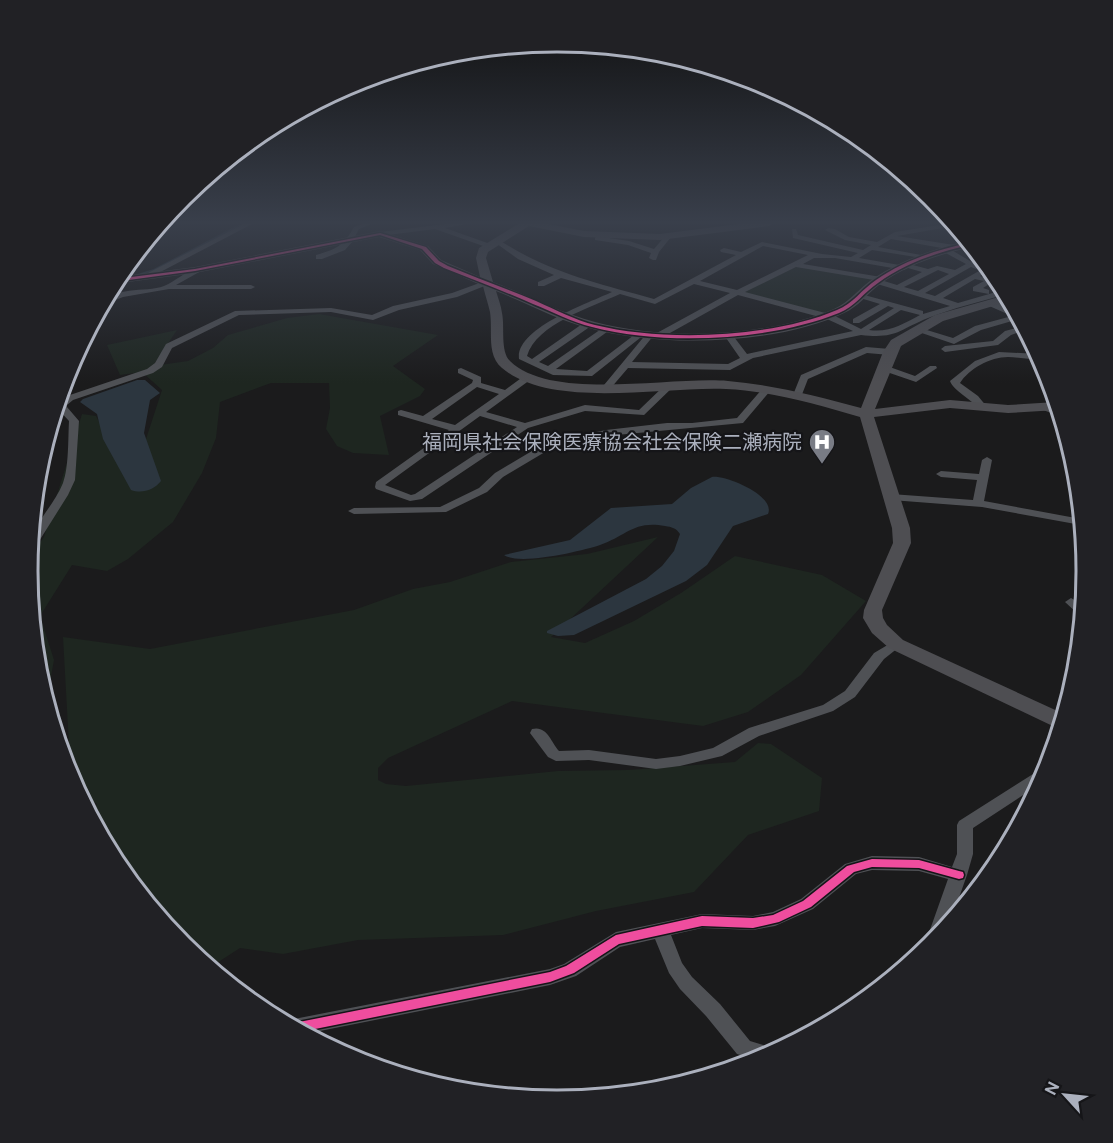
<svg xmlns="http://www.w3.org/2000/svg" width="1113" height="1143" font-family="'Public Sans','Noto Sans JP',sans-serif">
<rect width="100%" height="100%" fill="#1b1b1c"/>
<!-- green -->
<path fill="#1e2620" d="M798 266 873 279 845 306 827 314 742 292Z
M319 314 438 335 393 366 425 389 420 396 380 416 389 455 353 453 337 446 326 429 330 408 329 383H271L220 402 216 438 202 473 173 522 128 559 107 571 72 565 40 616 54 660 46 704 37 674 27 571 28 559 44 537 82 414 96 416 132 482 162 390 142 372 120 375 107 345 177 330 153 366 188 361 213 348 228 335 287 318Z
M658 537 551 637 585 643 634 621 681 593 735 556 822 575 866 601 801 675 748 712 703 726 512 701 388 758 378 768V780L386 784 406 786 558 771 628 770 735 762 758 743 771 744 822 778 819 811 748 835 694 892 596 911 503 935 358 940 283 954 240 948 209 968 182 946 116 865 90 817 97 804 77 792 71 781 63 637 150 649 354 610 413 589 450 582 511 562 587 554Z"/>
<!-- water -->
<path fill="#2c363f" d="M137 380H145L160 393 150 400 144 433 161 481C154 490 142 494 131 490L103 439 97 414 80 402 83 399Z
M712 477C726 475 776 496 768 514L733 526 707 565 686 581 574 635 558 636 547 633V631L646 579 662 566 674 551 680 534C676 528 672 527 665 526 634 520 626 536 600 545 582 551 519 566 504 555L570 540 611 508 672 504 691 488Z
M36 667 83 794 82 801 67 774Z"/>
<g fill="none" stroke-linecap="round" stroke-linejoin="round">
<!-- stream -->
<path stroke="#2c363f" stroke-width="2" d="M138 275 154 270 244 223"/>
<!-- street -->
<path fill="#4f5155" fill-rule="evenodd" d="M246 223H254L147 279 140 277Z
M365 223H374L359 229 352 242 345 250 322 259H316V255C337 249 343 246 354 227Z
M453 223H472L445 228 493 245 486 247 435 229 380 236 377 234 380 232Z
M952 223 954 226 897 236 954 245V249H950L980 267 976 269 971 267 925 293 935 296 986 267 990 269 980 276 994 281 983 288 989 290V294L973 291V287L984 281 975 279 943 298 958 303 1003 290 1006 294C980 302 953 308 928 318 898 330 897 339 861 335L753 358 730 370 628 368 610 389H604V385L647 333 650 332 654 335 632 362 728 364 740 358 724 335 728 332 731 333 747 354 853 331 827 319 738 295 661 338H655V334L730 293 694 284 655 304 620 294C592 307 536 324 527 356L532 359 585 322H591V326L539 362 548 366 604 327 611 329 556 369 587 371 638 332 645 334 592 376 553 375 519 359C515 328 589 303 612 292L561 278 544 286H538V282L554 275 518 259 493 241 499 240C550 273 597 283 654 299L736 255 721 252 720 250 724 248 741 252 762 242 822 254 851 257 858 253 793 238 792 229H796L798 235 863 250 871 245 845 240 825 230 828 228 835 229 849 237 877 242 895 232ZM891 239 942 248V251L966 264 955 270 937 266 928 269 909 264 905 266 859 258 872 250 928 259 932 257 878 247ZM763 246 808 255 737 290 700 281ZM814 258H835L904 270 908 268 922 272 897 285 884 281V277H881L803 264ZM796 267 874 280V283L950 306 923 314V311L857 293V297L880 304 853 319V323H859L888 306 894 308 861 329 833 315 745 292ZM938 270 949 274 918 291 904 287ZM901 310 920 315C903 324 889 333 869 330Z
M164 226 171 229 159 238H155V236L163 230 161 228Z
M600 233 603 235 602 237 629 241 654 249 665 236 671 237 659 252 656 260H653L649 258 651 253 628 245 595 240V238Z
M198 267H201V271L176 285H251L255 287 251 289H169L123 297 101 306C112 285 145 293 164 286 176 281 186 271 198 267Z
M485 281 492 283 457 297 399 310 373 320 331 312 239 315 172 348 162 367 153 373 73 400 67 405V407L79 421 75 480 68 495 36 546 29 549C32 524 54 506 63 483 69 467 68 439 69 421L57 408V404L67 396 147 369 155 363 166 344 235 311 331 308 372 315 393 306 452 293Z
M987 301C999 301 1014 309 1019 319L981 330 954 344 913 330 917 327 953 338 975 326 1012 316 987 305Z
M1023 326 1025 330 1011 335 998 345 945 352 941 349 945 346 993 341 1005 331Z
M866 347 890 349 894 352 890 355 867 353 808 379 801 397 798 398 793 395 801 375Z
M999 352 1038 354 1041 359C1029 360 1019 357 1008 357 990 357 969 369 960 383L978 396 987 407 985 409H979C972 400 953 390 950 381L975 361Z
M884 365 915 376 930 366H936L937 368 916 382 881 370V366Z
M461 368 481 377V383L505 390 524 376H530V380L486 412 525 423 585 405 639 410 666 384 669 383 674 386 644 415 585 411 528 428 422 499 410 501 376 489 375 487 376 482 449 430 398 415V411L401 410 423 416 472 383 473 380 458 373V369ZM477 387 499 394 455 425 432 419ZM480 416 517 427 415 494 411 495 385 485Z
M766 387 771 390 743 423 606 436 565 444 545 452 503 477 487 492 446 512 354 514 348 511 354 508 440 507 479 488 495 473 537 448 562 439 606 430 667 423H692L737 418 763 388Z
M1046 405 1058 409 1060 416 1043 410 1041 408Z
M987 457 992 460 984 501 1081 519V525L982 507 891 500 886 497 891 494 973 500 977 480 941 477 936 474 941 471 979 474 982 460Z
M1071 598 1083 605 1082 615 1078 614 1065 602Z
M896 640 901 641 903 644 884 659 855 697 833 711 759 736 722 756 680 766 656 769 589 760 556 761 548 757 530 733 532 729C547 725 551 742 559 751L589 750 656 759 680 756 713 748 749 728 823 705 845 691 874 653Z
M1048 768 1040 784 973 828V854L967 875 950 923 930 947 926 941 948 879 919 871 872 870 856 874 813 909 775 926 753 930 702 928 671 935 682 963 692 977 720 1004 750 1041 776 1049 777 1051 759 1061 737 1054 706 1016 680 989 669 973 655 939 620 947 576 976 550 985 305 1034 286 1024 287 1022 294 1019 550 969 564 964 616 932 702 914 753 916 773 912 801 899 845 864 872 856 919 857 952 867 957 854V825L959 821 1041 769Z"/>
<!-- secondary -->
<path fill="#4e4e52" fill-rule="evenodd" d="M520 223H543L584 231 660 234 746 223H774L769 226 660 240 584 237 529 226 488 252 486 258 493 282C527 295 560 313 595 322 665 341 767 337 834 309 850 302 860 287 874 278 902 260 935 248 967 241L972 247C940 254 906 265 879 285 867 294 858 307 844 313 777 345 659 348 589 328 557 320 527 303 496 291 498 298 501 305 502 313 505 327 500 351 510 361 552 402 671 376 728 381 773 385 817 396 861 408L883 352 891 340 935 315 1006 295 1010 301 943 321 901 346 875 409 950 400 1008 405 1056 402 1058 410 1008 413 950 408 874 417 910 528 911 543 882 610 883 618 887 625 903 640 1064 714 1059 729 889 648 872 633 863 618 864 610 893 543 892 528 860 417C816 404 771 391 726 389 664 386 551 410 502 368 486 355 493 331 490 312 488 303 485 295 483 286L433 264 420 250 379 237 195 273 113 284 116 277 195 267 380 231 428 246 441 260 480 277 476 258 479 248Z"/>
<!-- cycleway casing -->
<g stroke="#151518" stroke-width="3">
<path id="cycleway" d="M380 233 426 247 439 261 448 266C477 278 507 289 536 301 556 310 575 320 595 325 664 342 771 338 837 310 853 304 862 289 876 280 903 261 936 250 968 243L970 245C938 252 905 263 878 283 864 292 855 307 839 313 769 341 665 346 592 327 572 322 553 312 533 304 504 291 474 280 444 268L435 263 422 249 380 235 195 271 114 282 115 279 195 269Z
M872 859 919 860 959 871 963 872 964 875 963 878 959 879 919 868 872 867 854 872 811 907 779 922 753 928 702 926 619 944 574 973 550 982 300 1032 289 1026 290 1024 294 1023 550 972 566 966 616 935 702 916 753 918 773 915 803 901 847 866Z"/>
</g>
<!-- cycleway -->
<use href="#cycleway" fill="#ef4d9e" fill-rule="evenodd"/>
</g>
<!-- sky -->
<linearGradient id="sky" x2="0" y2="1"><stop stop-color="#0f0f0f"/><stop offset="0.58" stop-color="#393f4b"/><stop offset="1" stop-color="#393f4b" stop-opacity="0"/></linearGradient>
<rect width="1113" height="383" fill="url(#sky)"/>
<!-- icons -->
<defs>
<g id="hospital-pin" transform="scale(1.35)"><path d="M0 17L-7.5 6A9.5 9.5 0 1 1 7.5 6Z" fill="#797c85" stroke="#151518"/><path d="M-5-5h3v3.5h4V-5h3V5h-3V1.5h-4V5h-3Z" fill="#fff"/></g>
</defs>
<g fill-rule="evenodd">
<use href="#hospital-pin" x="822" y="442"/>
</g>
<g text-anchor="middle" dominant-baseline="central" stroke-width="4.5" stroke-linejoin="round" paint-order="stroke">
<!-- poi labels -->
<g font-size="20" fill="#abb0bd" stroke="#151518" text-anchor="end">
<text x="802" y="442">福岡県社会保険医療協会社会保険二瀬病院</text>
</g>
</g>
<!-- crop -->
<path d="M0 0H1113V1143H0ZM38 571a519 519 0 1 1 1038 0a519 519 0 1 1-1038 0Z" fill="#212125" fill-rule="evenodd"/>
<path fill="none" stroke="#abb0bd" stroke-width="3" d="M38 571a519 519 0 1 1 1038 0a519 519 0 1 1-1038 0Z"/>
<!-- north arrow -->
<g transform="translate(1065 1095) rotate(297)" stroke="#151518" stroke-width="4.5" paint-order="stroke">
<path d="M0-4.5L10 22L0 15L-10 22Z" fill="#abb0bd"/>
<text y="-9" font-size="16" font-weight="bold" text-anchor="middle" fill="#abb0bd">N</text>
</g>
</svg>
